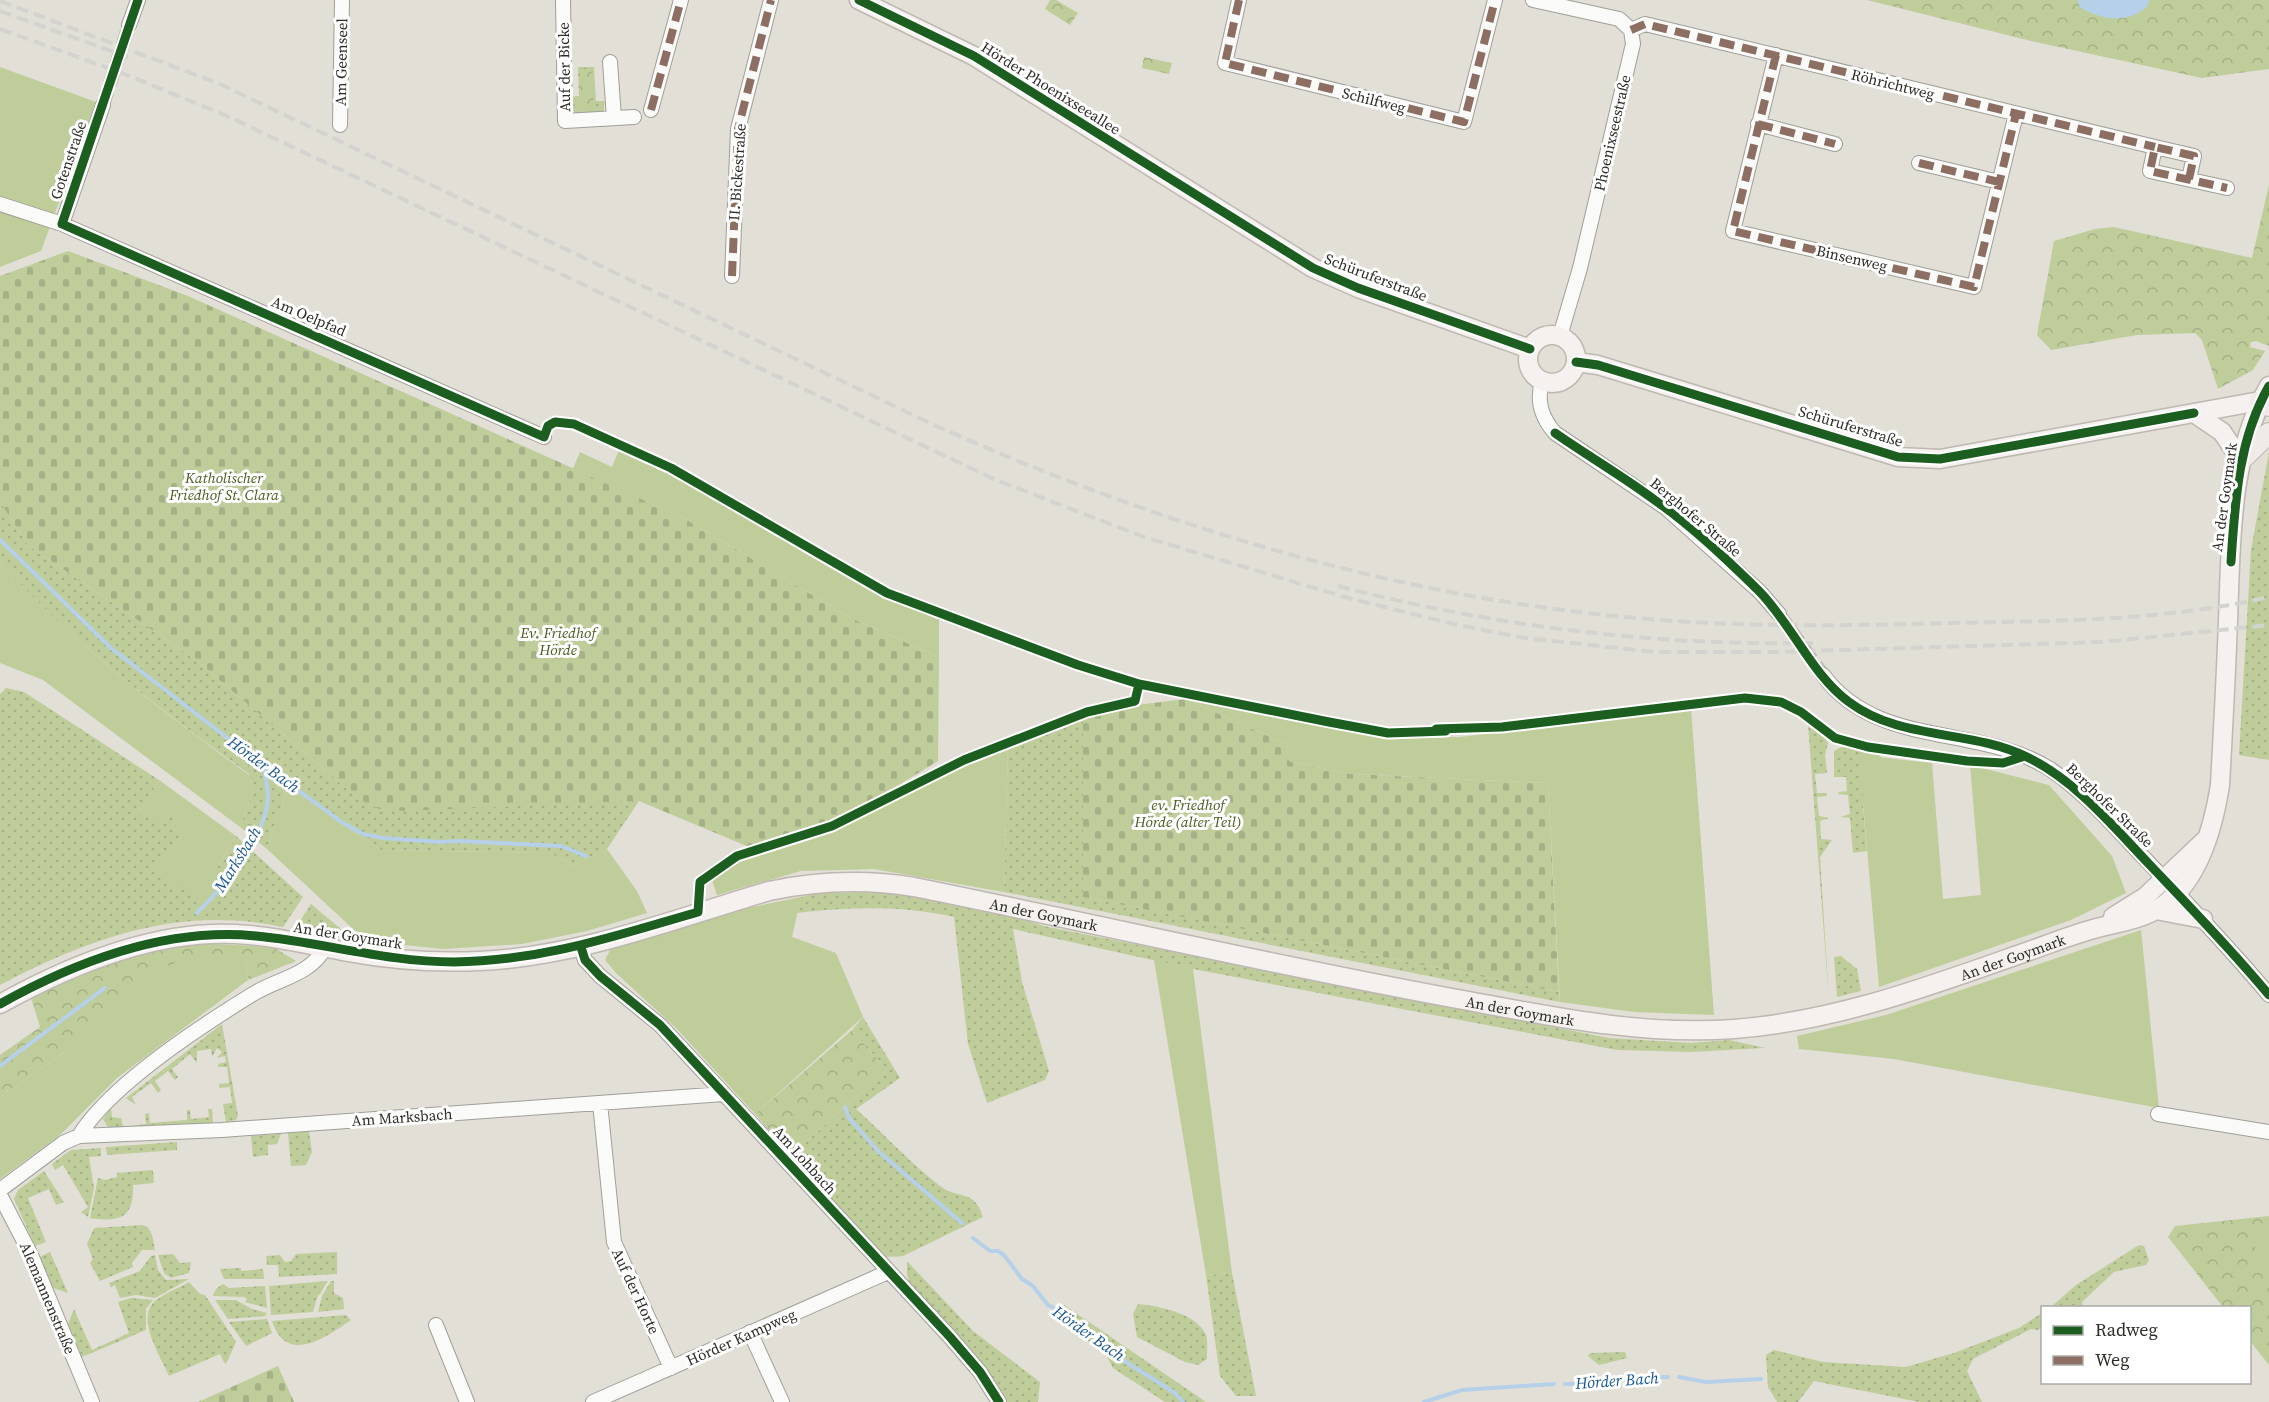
<svg xmlns="http://www.w3.org/2000/svg" width="2269" height="1402" font-family="'Source Serif 4',serif">
<defs>
<pattern id="grass-dots" width="8" height="8" patternUnits="userSpaceOnUse" patternTransform="scale(1.5)"><rect width="8" height="8" fill="#bfcd9b"/><path d="M2 2h.1M6 6h.1" fill="none" stroke="#a4b085" stroke-width="1.8" stroke-linecap="round"/></pattern>
<pattern id="forest-crowns" width="20" height="18" patternUnits="userSpaceOnUse" patternTransform="scale(1.5)"><rect width="20" height="18" fill="#bfcd9b"/><path d="M2 6a3 3 0 1 1 6 0M12 15a3 3 0 1 1 6 0" fill="none" stroke="#a4b085"/></pattern>
<pattern id="cemetery-stones" width="16" height="16" patternUnits="userSpaceOnUse" patternTransform="scale(1.5)"><rect width="16" height="16" fill="#bfcd9b"/><path d="M2 7V4a2 2 0 0 1 4 0v3zM10 15v-3a2 2 0 0 1 4 0v3z" fill="#a4b085"/></pattern>
</defs>
<rect width="100%" height="100%" fill="#e1dfd6"/>
<!-- grass -->
<path fill="url(#grass-dots)" d="M578 67H594L596 101H605L603 113 586 116 581 98 577 114 571 110 568 97 579 96Z
M2269 452V760L2239 755 2251 550Z
M0 502 29 546 196 660 360 800 551 803 639 801 607 849 573 865 550 853 381 850 288 787 267 849 240 827 253 791 249 774C161 710 73 644 0 562Z
M6 688 24 692 159 780 139 813 172 817 182 836 151 871 217 868 236 836 303 897 283 927C180 905 90 938 0 985V694Z
M1083 717 1084 897 1559 992 1560 1002 1004 892 1008 744Z
M1808 724 1822 734 1828 743 1825 755 1827 773 1815 774 1817 793H1827L1826 796 1817 797 1819 816 1829 818 1820 821 1821 839 1832 840 1820 857 1829 1000Z
M1847 744 1878 752 1885 764 1863 805 1867 851 1853 853 1850 818 1840 817 1850 814 1848 795 1838 794 1839 792 1847 791 1846 777H1834V751Z
M880 892C936 899 994 910 1048 927L1609 1038 1691 1043 1729 1040 1765 1048 1690 1052 1617 1050 1193 969 1013 929 1022 982 1049 1071 1045 1080 987 1103 968 1044 954 917C901 905 850 907 796 913L801 897 819 893Z
M311 904 355 941 295 929Z
M1841 956 1857 969 1861 991 1837 997 1834 957Z
M863 1017 900 1078 856 1109C884 1134 910 1163 940 1186 958 1200 974 1188 983 1217L903 1256 886 1257 791 1155 887 1070 852 1030Z
M222 1024 238 1116 236 1120 226 1122 223 1104 232 1103 230 1087 219 1088V1084L229 1083 227 1067H218V1064L226 1062 225 1056 217 1058 222 1052 217 1048 212 1057 211 1049 197 1051V1063L190 1054 172 1069 178 1077 175 1080 168 1071 155 1081 161 1090 158 1093 151 1083 132 1097 136 1105 126 1098Z
M111 1108 112 1117 121 1118 123 1127 146 1124 145 1114 149 1113 150 1123 187 1120V1110H190L191 1119 209 1117 208 1109H212L213 1123 109 1129 103 1119Z
M309 1131 312 1152 306 1165 291 1166 288 1133Z
M281 1134 277 1144 268 1145V1155L253 1157 251 1136Z
M177 1142V1150L107 1155 106 1147Z
M101 1148V1156L89 1157 94 1188 88 1217 81 1212 88 1207 63 1165 55 1170 52 1164 71 1150Z
M153 1170 154 1183 133 1185C134 1216 122 1223 90 1218L98 1178 105 1180 117 1177V1173Z
M44 1171 64 1202 56 1205 49 1189 28 1198 46 1242 35 1246 14 1199 18 1190Z
M142 1225C153 1228 153 1240 155 1250H142L132 1263 133 1267 100 1281 90 1263 93 1259 87 1244 94 1228Z
M2139 1245 2144 1246 2149 1260 2146 1265 2114 1272 2082 1302 2083 1307H2051L2076 1285Z
M50 1252 68 1293 53 1288 40 1257Z
M337 1252V1274L279 1277 278 1265H267L266 1256 280 1255 285 1262 291 1261 296 1254Z
M173 1254 180 1263 191 1262 189 1273 171 1278 164 1273 158 1255Z
M155 1255 158 1270 166 1280 189 1279 155 1298 136 1295 120 1298 115 1285 111 1287 109 1283 140 1271 151 1256Z
M907 1261 973 1331 1040 1382 1038 1402H1007L978 1361 913 1291 907 1275Z
M241 1268V1271L263 1269 264 1279H224L220 1269Z
M1232 1273 1256 1396H1236L1220 1376 1206 1275Z
M328 1281 317 1298 313 1312 271 1315 269 1286Z
M331 1281H334V1293L343 1298 344 1309 318 1312 322 1296Z
M189 1282 200 1294 205 1295 236 1342 227 1362 225 1364 220 1354 169 1376C161 1357 135 1318 155 1301 165 1293 179 1288 189 1282Z
M223 1284 229 1288 265 1286 267 1308 245 1302 247 1299 244 1297 213 1296 216 1289Z
M131 1298 153 1300 146 1309V1330L82 1357 68 1324 74 1309 92 1350 129 1333 118 1302Z
M215 1300H236L252 1309 267 1313 265 1316 228 1319Z
M1138 1304C1158 1306 1197 1313 1206 1335 1208 1341 1207 1351 1207 1359L1198 1365 1185 1362 1137 1337 1133 1314Z
M1064 1305 1206 1402H1165L1113 1368 1105 1353 1056 1318Z
M2042 1313V1327L2038 1330 2031 1329 1973 1359 1967 1371 1982 1402H1919L1814 1381 1798 1402H1777L1768 1387 1766 1355 1774 1350 1823 1362 1906 1367 1954 1353 2019 1328Z
M346 1315 351 1320C326 1337 287 1366 272 1321Z
M267 1319 272 1333 246 1346 229 1322Z
M1625 1352 1627 1358 1599 1365 1588 1356 1590 1353Z"/>
<!-- forest -->
<path fill="url(#forest-crowns)" d="M1050 0H1056L1078 13 1070 25 1045 9Z
M1867 0H2269V69L2202 78 2031 41Z
M1144 57 1172 63 1169 74 1142 68Z
M580 69H592L594 113 577 114 576 98 581 97Z
M2269 185V346L2256 341 2251 342 2250 347 2265 351 2253 370 2218 389 2202 340 2195 333 2137 335 2051 350 2037 335 2054 241 2095 229 2114 227 2252 258Z
M176 942 273 947 296 961 248 980 245 957 72 1047 0 1097V1055L40 1027 31 998 115 960Z
M852 1030 887 1070 791 1155 755 1114Z
M2269 1216V1365L2250 1341V1308L2223 1307 2168 1237 2175 1226Z"/>
<!-- cemetery -->
<path fill="url(#cemetery-stones)" d="M68 251 188 296 682 517 849 617 939 657 938 761 838 822 749 847 639 801 405 811 379 809 360 800 196 660 29 546 0 502V276Z
M1186 699 1286 744 1289 761 1351 774 1548 783 1559 992 1083 897V717L1120 707Z
M278 1366 294 1402H198Z"/>
<!-- garden -->
<path fill="#bfcd9b" d="M0 67 96 102 41 251 0 267Z
M619 450 696 487 867 588 939 620V657L849 617 682 517 573 469 580 452 612 467Z
M0 562C73 644 161 710 249 775L253 791 240 827 43 680 0 663Z
M1186 699 1396 737H1460L1691 708 1714 1015 1634 1012 1560 1002 1548 783 1351 774 1289 761 1286 744Z
M1008 744 1004 892 874 869 801 871 717 895 712 880 742 860 830 830Z
M1859 755 1932 763 1943 899 1981 895 1970 765 2049 785 2112 856 2126 893 2071 920 1879 987Z
M159 780 236 836 217 868 224 879 201 900 151 871 182 836 172 817 163 822 139 813Z
M288 787 381 850 550 853 573 865 607 849 637 891 647 913 587 931 522 944 443 949 366 941 267 849Z
M801 897 792 937 836 953 863 1017 755 1114 676 1028 616 973 605 960 610 950 748 908Z
M2141 930 2159 1108 1894 1059 1799 1049 1797 1036 1886 1015Z
M194 956 245 957 248 980 117 1078 61 1134 0 1179V1097L72 1047 157 970Z
M1154 960 1193 969 1232 1273 1206 1275Z
M2269 1223V1266L2257 1267 2253 1224Z"/>
<g fill="none" stroke-linecap="round" stroke-linejoin="round">
<!-- stream -->
<path stroke="#b6d0e9" stroke-width="4" d="M0 540 111 648 248 754 343 823 363 834 383 838 440 842 459 841 561 846 586 856
M197 913C224 887 267 835 268 796 268 785 265 774 262 764
M0 1066 105 988
M845 1107 849 1118 879 1152 962 1223
M973 1238 990 1251H998L1004 1255 1022 1279 1033 1286 1048 1305 1069 1316 1123 1360 1175 1393 1183 1402
M1679 1377 1706 1382 1761 1379
M1565 1384C1600 1384 1632 1377 1668 1377
M1424 1402 1462 1390 1554 1384"/>
<!-- river -->
<path stroke="#b6d0e9" stroke-width="22" d="M2089 0C2106 8 2123 12 2138 0"/>
<!-- minor-tunnel -->
<path stroke="#bdbbb3" stroke-width="14" stroke-dasharray="14 7" stroke-linecap="butt" d="M103 105 129 25
M1779 614 1823 675"/>
<!-- minor casing -->
<g stroke="#a09f98" stroke-width="16">
<path id="minor" d="M563 0 565 121 634 117
M1239 0 1225 63 1464 122 1495 0
M1533 0 1619 19 1631 30 1633 44 1580 268 1560 336
M129 25 138 0
M1631 30 1645 24 2155 147
M1776 55 1733 231 1974 287 2016 114
M610 62 614 118
M651 110 681 0
M1758 124 1835 144
M340 125 342 0
M1919 163 1999 182
M2189 179 2194 156 2155 147 2150 171 2227 188
M0 204 62 224 544 437
M62 224 103 105
M732 276 738 129 771 0
M1542 382C1536 402 1542 418 1555 433L1666 508 1760 592 1779 614
M1823 675C1877 749 1979 724 2050 769 2087 794 2118 831 2149 863 2190 907 2231 949 2269 995
M581 947 585 960 600 976 660 1025 950 1337 980 1372 999 1402
M600 1103 614 1242 671 1368
M2158 1114 2269 1132
M79 1136C110 1085 201 1026 253 994 279 978 309 976 325 948
M0 1190 63 1143 79 1136 222 1130 724 1094
M0 1195 31 1255 92 1402
M436 1325 467 1402
M750 1332 782 1402
M593 1402 888 1272"/>
</g>
<!-- major casing -->
<g stroke="#beb8b2" stroke-width="21">
<g id="major">
<path d="M859 0 974 56 1313 268 1358 288 1530 349"/>
<circle cx="1552" cy="359" r="24"/>
<path d="M1576 362 1598 365 1898 457 1940 459 2260 401"/>
<path d="M2194 413 2222 432 2241 460"/>
<path d="M2156 910 2203 919"/>
<path d="M2113 917 2145 897 2204 841"/>
<path id="s1" d="M0 1004C70 965 155 930 236 934 274 936 311 945 348 952 391 960 435 963 479 961 578 957 674 919 769 891 817 881 865 879 914 887 1093 923 1272 965 1452 998 1546 1015 1638 1036 1734 1029 1838 1021 1932 985 2029 951 2052 943 2074 934 2097 928 2115 923 2135 921 2152 912 2196 890 2213 830 2220 785 2223 731 2226 676 2228 621 2231 543 2229 456 2269 386"/>
</g>
</g>
<!-- highway casing -->
<g stroke="#beb8b2" stroke-width="22">
<path id="highway" d="M2260 401 2269 406
M2241 460 2269 433"/>
</g>
<!-- minor -->
<use href="#minor" stroke="#fafaf9" stroke-width="14"/>
<!-- major -->
<use href="#major" stroke="#f5f1ef" stroke-width="18"/>
<!-- highway -->
<use href="#highway" stroke="#f0ebe8" stroke-width="20"/>
<!-- rail -->
<path stroke="#d3d3d0" stroke-width="4" stroke-dasharray="12 6" stroke-linecap="butt" d="M0 1 220 84 934 425C1165 528 1406 601 1660 620 1756 627 1851 626 1948 623 2055 621 2164 621 2269 597
M0 11 128 57
M0 29 122 73 227 116 996 480 1144 537 1348 598 1453 624 1525 638 1655 652H1774L2103 642 2269 625
M1338 586C1492 626 1654 646 1813 643"/>
<!-- quiet -->
<path stroke="#8d6e63" stroke-width="8" stroke-dasharray="15 8" stroke-linecap="butt" d="M1239 0 1225 63 1464 122 1495 0
M1631 30 1645 24 2155 147
M1776 55 1733 231 1974 287 2016 114
M651 110 681 0
M1758 124 1835 144
M1919 163 1999 182
M2189 179 2194 156 2155 147 2150 171 2227 188
M732 276 738 129 771 0"/>
<!-- cycleway casing -->
<g stroke="#fff" stroke-width="13">
<path id="cycleway" d="M138 0 62 224 544 437 548 426 555 422 574 424 671 468 887 593 1078 665 1139 684 1329 722 1388 733 1446 731
M859 0 974 56 1313 268 1358 288 1530 349
M1576 362 1598 365 1898 457 1940 459 2194 413
M1555 433C1588 456 1624 477 1656 501 1692 526 1726 559 1758 590 1792 624 1811 674 1849 702 1901 741 1970 729 2027 757 2075 780 2112 825 2149 864 2190 907 2231 949 2269 995
M2231 562C2235 502 2238 440 2269 386
M1436 729 1502 727 1745 698 1781 702 1801 712 1835 738 1868 747 1967 761 2003 763 2025 756
M581 947 585 960 600 976 660 1025 950 1337 980 1372 999 1402
M0 1004C77 961 167 927 256 936 322 942 386 962 454 962 542 961 615 936 698 912L700 882 737 856 832 826 964 760 1087 712 1135 701 1139 684"/>
</g>
<!-- cycleway -->
<use href="#cycleway" stroke="#1b5e20" stroke-width="9"/>
</g>
<g text-anchor="middle" dominant-baseline="central" stroke-width="6" stroke-linejoin="round" paint-order="stroke">
<!-- street labels -->
<g font-size="15" fill="#2d2c26" stroke="#fff">
<text transform="translate(341 62) rotate(-89)">Am Geenseel</text>
<text transform="translate(564 67) rotate(-91)">Auf der Bicke</text>
<text transform="translate(1893 84) rotate(14)">Röhrichtweg</text>
<text transform="translate(1051 88) rotate(32)">Hörder Phoenixseeallee</text>
<text transform="translate(1374 100) rotate(14)">Schilfweg</text>
<text transform="translate(1612 133) rotate(-77)">Phoenixseestraße</text>
<text transform="translate(68 160) rotate(-71)">Gotenstraße</text>
<text transform="translate(737 172) rotate(-86)">II. Bickestraße</text>
<text transform="translate(1852 258) rotate(13)">Binsenweg</text>
<text transform="translate(1376 277) rotate(21)">Schüruferstraße</text>
<text transform="translate(309 316) rotate(23)">Am Oelpfad</text>
<text transform="translate(1851 426) rotate(17)">Schüruferstraße</text>
<text transform="translate(2224 497) rotate(-82)">An der Goymark</text>
<text transform="translate(1696 517) rotate(40)">Berghofer Straße</text>
<text transform="translate(2110 805) rotate(44)">Berghofer Straße</text>
<text stroke="none"><textPath href="#s1" startOffset="1072">An der Goymark</textPath></text>
<text transform="translate(348 935) rotate(9)">An der Goymark</text>
<text stroke="none"><textPath href="#s1" startOffset="2062">An der Goymark</textPath></text>
<text stroke="none"><textPath href="#s1" startOffset="1558">An der Goymark</textPath></text>
<text transform="translate(402 1117) rotate(-4)">Am Marksbach</text>
<text transform="translate(805 1160) rotate(48)">Am Lohbach</text>
<text transform="translate(636 1291) rotate(65)">Auf der Horte</text>
<text transform="translate(48 1298) rotate(67)">Alemannenstraße</text>
<text transform="translate(741 1337) rotate(-24)">Hörder Kampweg</text>
</g>
<!-- park labels -->
<g font-size="15" font-style="italic" fill="#4a5c20" stroke="#fff">
<text x="224" y="477">Katholischer<tspan x="224" dy="17">Friedhof St. Clara</tspan></text>
<text x="558" y="632">Ev. Friedhof<tspan x="558" dy="17">Hörde</tspan></text>
<text x="1188" y="804">ev. Friedhof<tspan x="1188" dy="17">Hörde (alter Teil)</tspan></text>
</g>
<!-- water labels -->
<g font-size="16" font-style="italic" fill="#165591" stroke="#fff">
<text transform="translate(264 764) rotate(36)">Hörder Bach</text>
<text transform="translate(237 859) rotate(-58)">Marksbach</text>
<text transform="translate(1089 1333) rotate(35)">Hörder Bach</text>
<text transform="translate(1617 1380) rotate(-4)">Hörder Bach</text>
</g>
</g>
<!-- legend -->
<rect x="2041" y="1306" width="210" height="78" fill="#ffffff" stroke="#ababa8" stroke-width="1.5"/>
<rect x="2053" y="1326" width="30" height="9" fill="#1b5e20" stroke="#ababa8" stroke-width="1.5"/>
<text x="2095" y="1336" font-size="18" fill="#2d2c26">Radweg</text>
<rect x="2053" y="1356" width="30" height="9" fill="#8d6e63" stroke="#ababa8" stroke-width="1.5"/>
<text x="2095" y="1366" font-size="18" fill="#2d2c26">Weg</text>
</svg>
